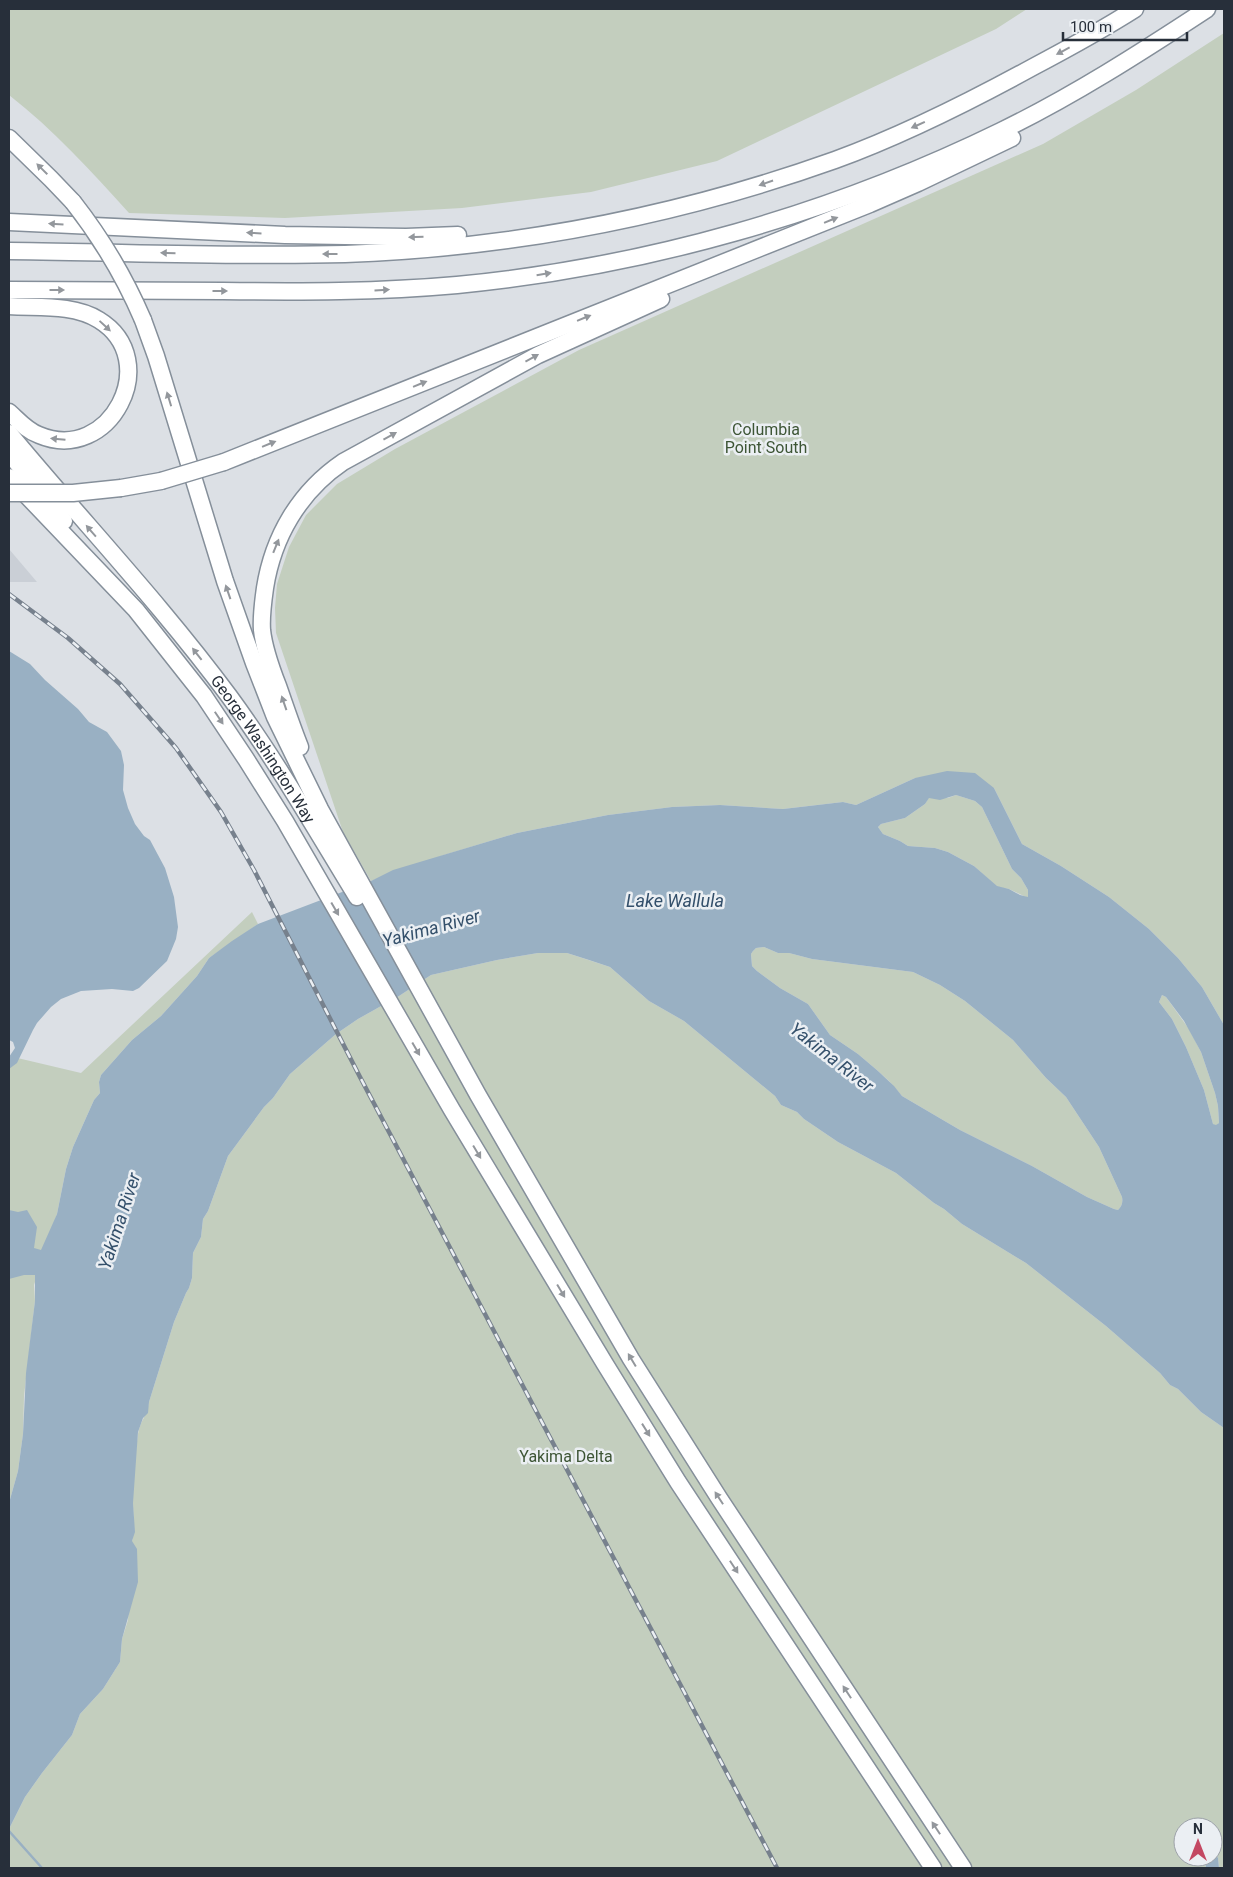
<svg xmlns="http://www.w3.org/2000/svg" width="1233" height="1877" font-family="Roboto,sans-serif">
<rect width="100%" height="100%" fill="#dce0e5"/>
<!-- built -->
<path fill="#cacfd6" d="M9 549 37 582H9Z"/>
<!-- green -->
<path fill="#c3cebe" d="M9 9H1027L996 29 717 161 591 192 462 208 285 218 129 213C91 171 54 130 9 95Z
M1224 33V1025L1202 987 1178 958 1149 929 1109 897 1061 866 1022 844 994 788 915 778 856 805 843 802 783 809 720 805 672 807 608 815 517 833 444 855 371 881 343 832 276 633 275 608 277 584 289 547 306 515 337 484 395 449 579 350 1043 144 1136 90Z
M956 795 975 801 982 807 1012 869 1021 878 1028 890V898L1009 889 997 887 974 866 948 852 935 848 908 846 900 841 883 834 878 827 881 824 905 818 925 804 929 797 948 798Z
M252 912 258 924 209 958 197 976 161 1016 132 1040 101 1075 99 1082 100 1093 94 1100 73 1147 66 1169 57 1214 34 1285 35 1301 24 1396 23 1434 18 1471 9 1503V1056L81 1073Z
M764 947 778 953H789L812 959 913 972 940 985 965 1001 1013 1040 1046 1078 1066 1097 1099 1147 1122 1197C1123 1202 1122 1206 1118 1210L1114 1209 1087 1197 1032 1166 960 1130 902 1096 889 1081 878 1071 858 1054 830 1035 808 1004 780 988 757 971 752 966 751 954 753 951 756 948Z
M538 953H567L610 967 649 1001 684 1021 775 1096 781 1105 797 1112 804 1119 838 1142 896 1173 934 1203 944 1209 962 1224 1026 1263 1106 1326 1160 1373 1170 1385 1178 1389 1201 1412 1224 1428V1868H1219L1218 1858 1213 1850V1827H1183V1857H1205L1206 1868H9V1829L25 1797 42 1773 72 1735 80 1714 103 1689 120 1662 122 1639 128 1620 132 1541C136 1528 133 1517 133 1503 132 1481 135 1456 138 1434 140 1421 147 1416 149 1402L174 1322 186 1293 189 1288 192 1278 193 1253 201 1237 203 1219 208 1211 228 1156 264 1107 273 1098 290 1074 336 1034 358 1019 399 996 431 975 497 960Z
M1162 995 1166 997 1189 1029 1201 1052 1215 1093 1218 1106 1219 1123 1216 1126 1213 1124 1204 1090 1186 1047 1172 1019 1159 1002Z"/>
<!-- water -->
<path fill="#99b0c3" fill-rule="evenodd" d="M9 651 30 664 45 680 78 709 89 722 107 732 121 751 124 765 123 790 128 808 135 824 144 836 150 840 165 868 174 897 178 927 176 939 167 961 139 988 133 991 112 989 81 991 61 999 51 1007 37 1023 33 1030 17 1063 9 1069V1057L15 1048 13 1042 9 1040Z
M947 771 975 773 994 788 1022 844 1061 866 1109 897 1149 929 1178 958 1202 987 1224 1025V1428L1201 1412 1178 1389 1170 1385 1160 1373 1106 1326 1026 1263 962 1224 944 1209 934 1203 896 1173 838 1142 804 1119 797 1112 781 1105 775 1096 684 1021 649 1001 610 967 589 960 567 953H538L497 960 431 975 399 996 358 1019 336 1034 290 1074 273 1098 264 1107 228 1156 208 1211 203 1219 201 1237 193 1253 192 1278 189 1288 186 1293 174 1322 149 1402 148 1413 143 1418 138 1432 133 1503 135 1532 132 1541 137 1549 138 1582 122 1639 120 1662 103 1689 80 1714 72 1735 42 1773 25 1797 9 1829V1503L18 1471 23 1434 26 1373 35 1301V1275H24L9 1279V1210L18 1212 27 1210 37 1227 34 1248 41 1250 57 1214 66 1169 73 1147 94 1100 100 1093 99 1082 101 1075 132 1040 161 1016 197 976 209 958 232 941 258 924 371 881 393 870 517 833 608 815 672 807 720 805 783 809 843 802 856 805 915 778ZM956 795 975 801 982 807 1012 869 1021 878 1028 890V897L1020 895 1009 889 997 886 974 866 948 852 935 848 908 846 900 841 883 834 878 827 881 824 905 818 925 804 929 798 940 800ZM764 947 778 953H789L812 959 913 972 940 985 965 1001 1013 1040 1046 1078 1066 1097 1099 1147 1122 1197C1123 1202 1122 1206 1118 1210L1114 1209 1087 1197 1032 1166 960 1130 902 1096 894 1086 878 1071 858 1054 830 1035 808 1004 780 988 757 971 752 966 751 954 753 951 756 948ZM1162 995 1166 997 1184 1021 1201 1052 1215 1093 1218 1106 1219 1123 1216 1125 1213 1124 1204 1090 1186 1047 1172 1019 1159 1002Z
M1213 1850 1218 1858 1219 1868H1206L1205 1857H1213Z"/>
<g fill="none" stroke-linecap="round" stroke-linejoin="round">
<!-- stream -->
<path stroke="#99b0c3" stroke-width="2.5" d="M9 1831 42 1868"/>
<!-- motorway casing -->
<g stroke="#858f9a" stroke-width="19">
<g id="motorway">
<path d="M9 138 51 179 73 202"/>
<path d="M9 222 285 235 406 237 458 235"/>
<path d="M9 251C121 252 233 257 345 254 512 248 678 216 835 160 904 135 969 102 1033 67 1067 49 1102 30 1135 9"/>
<path d="M9 290C80 290 152 291 223 291 301 292 379 292 457 285 645 267 831 214 1001 131 1073 96 1140 53 1207 9"/>
<path d="M9 306C38 308 73 304 99 320 164 360 110 465 39 435 27 431 18 420 9 412"/>
<path d="M143 320 156 356 225 581 254 663 275 717 320 809 478 1095 631 1359 719 1498 963 1868"/>
<path id="s1" d="M9 433C82 521 161 604 229 696 276 760 316 830 357 897"/>
<path d="M9 453 64 521"/>
<path d="M224 462 870 204 918 183 1012 138"/>
<path d="M9 477 136 610 204 696 246 759 285 821 452 1110 605 1364 678 1482 933 1868"/>
<path d="M121 488 161 481"/>
<path d="M300 747C292 727 285 706 278 686 271 668 264 649 262 630 261 617 263 602 265 588 273 537 299 492 343 462L538 355 661 299"/>
</g>
</g>
<!-- motorway -->
<use href="#motorway" stroke="#fff" stroke-width="16"/>
<!-- rail casing -->
<g stroke="#77818d" stroke-width="4.5">
<path id="rail" d="M9 594 68 638 120 684 176 748 221 812 254 870 360 1077 777 1868"/>
</g>
<!-- rail -->
<use href="#rail" stroke="#ebeff3" stroke-width="2.5" stroke-dasharray="8" stroke-linecap="butt"/>
<!-- motorway-bridge casing -->
<g stroke="#858f9a" stroke-width="19" stroke-linecap="butt">
<path id="motorway-bridge" d="M73 202C102 239 125 278 143 320
M161 481 224 462
M9 493H73L121 488"/>
</g>
<!-- motorway-bridge -->
<use href="#motorway-bridge" stroke="#fff" stroke-width="16"/>
</g>
<!-- one-way arrows -->
<defs><path id="oneway-solid" d="M-6-.8H1V-3.2L6.5 0L1 3.2V.8H-6Z" transform="scale(1.25)"/></defs>
<g fill="#93979c">
<use href="#oneway-solid" transform="translate(1063 51) rotate(152)"/>
<use href="#oneway-solid" transform="translate(918 125) rotate(156)"/>
<use href="#oneway-solid" transform="translate(42 169) rotate(-135)"/>
<use href="#oneway-solid" transform="translate(766 183) rotate(161)"/>
<use href="#oneway-solid" transform="translate(831 220) rotate(-22)"/>
<use href="#oneway-solid" transform="translate(56 224) rotate(-177)"/>
<use href="#oneway-solid" transform="translate(254 233) rotate(-177)"/>
<use href="#oneway-solid" transform="translate(416 237) rotate(178)"/>
<use href="#oneway-solid" transform="translate(168 253) rotate(-179)"/>
<use href="#oneway-solid" transform="translate(330 254) rotate(180)"/>
<use href="#oneway-solid" transform="translate(544 274) rotate(-9)"/>
<use href="#oneway-solid" transform="translate(57 290)"/>
<use href="#oneway-solid" transform="translate(382 290) rotate(-3)"/>
<use href="#oneway-solid" transform="translate(220 291)"/>
<use href="#oneway-solid" transform="translate(584 318) rotate(-22)"/>
<use href="#oneway-solid" transform="translate(105 326) rotate(43)"/>
<use href="#oneway-solid" transform="translate(532 358) rotate(-29)"/>
<use href="#oneway-solid" transform="translate(420 384) rotate(-22)"/>
<use href="#oneway-solid" transform="translate(169 399) rotate(-107)"/>
<use href="#oneway-solid" transform="translate(390 436) rotate(-29)"/>
<use href="#oneway-solid" transform="translate(58 439) rotate(-175)"/>
<use href="#oneway-solid" transform="translate(269 444) rotate(-22)"/>
<use href="#oneway-solid" transform="translate(91 531) rotate(-131)"/>
<use href="#oneway-solid" transform="translate(276 546) rotate(-68)"/>
<use href="#oneway-solid" transform="translate(228 592) rotate(-109)"/>
<use href="#oneway-solid" transform="translate(197 654) rotate(-128)"/>
<use href="#oneway-solid" transform="translate(284 703) rotate(-109)"/>
<use href="#oneway-solid" transform="translate(219 718) rotate(56)"/>
<use href="#oneway-solid" transform="translate(335 909) rotate(60)"/>
<use href="#oneway-solid" transform="translate(416 1049) rotate(60)"/>
<use href="#oneway-solid" transform="translate(477 1152) rotate(59)"/>
<use href="#oneway-solid" transform="translate(561 1291) rotate(59)"/>
<use href="#oneway-solid" transform="translate(632 1360) rotate(-121)"/>
<use href="#oneway-solid" transform="translate(646 1430) rotate(58)"/>
<use href="#oneway-solid" transform="translate(719 1498) rotate(-123)"/>
<use href="#oneway-solid" transform="translate(734 1567) rotate(57)"/>
<use href="#oneway-solid" transform="translate(847 1692) rotate(-123)"/>
<use href="#oneway-solid" transform="translate(936 1828) rotate(-123)"/>
</g>
<g text-anchor="middle" dominant-baseline="central" stroke-width="5" stroke-linejoin="round" paint-order="stroke">
<!-- park labels -->
<g font-size="16" fill="#3d5535" stroke="#ebeff3">
<text x="766" y="429">Columbia<tspan x="766" dy="18">Point South</tspan></text>
<text x="566" y="1456">Yakima Delta</text>
</g>
<!-- street labels -->
<g font-size="16" fill="#272f3a" stroke="#ebeff3">
<text stroke="none"><textPath href="#s1" startOffset="406">George Washington Way</textPath></text>
</g>
<!-- water labels -->
<g font-size="18" font-style="italic" fill="#34506b" stroke="#ebeff3">
<text x="675" y="900">Lake Wallula</text>
<text transform="translate(431 928) rotate(-15)">Yakima River</text>
<text transform="translate(832 1057) rotate(38)">Yakima River</text>
<text transform="translate(119 1221) rotate(-72)">Yakima River</text>
</g>
</g>
<!-- border -->
<rect width="1233" height="1877" fill="none" stroke="#272f3a" stroke-width="20"/>
<!-- north arrow -->
<g transform="translate(1198 1842)"><circle r="24" fill="#ebeff3" stroke="#9da2a9"/>
<path d="M0-4L9 19L0 12L-9 19Z" fill="#c34862"/>
<text y="-8" font-size="14" font-weight="bold" text-anchor="middle" fill="#272f3a">N</text>
</g>
<!-- scale -->
<path d="M1063 32v8h124v-8" fill="none" stroke="#272f3a" stroke-width="2.5"/>
<text x="1070" y="32" font-size="15" fill="#272f3a" stroke="#ebeff3" stroke-width="4" paint-order="stroke">100 m</text>
</svg>
